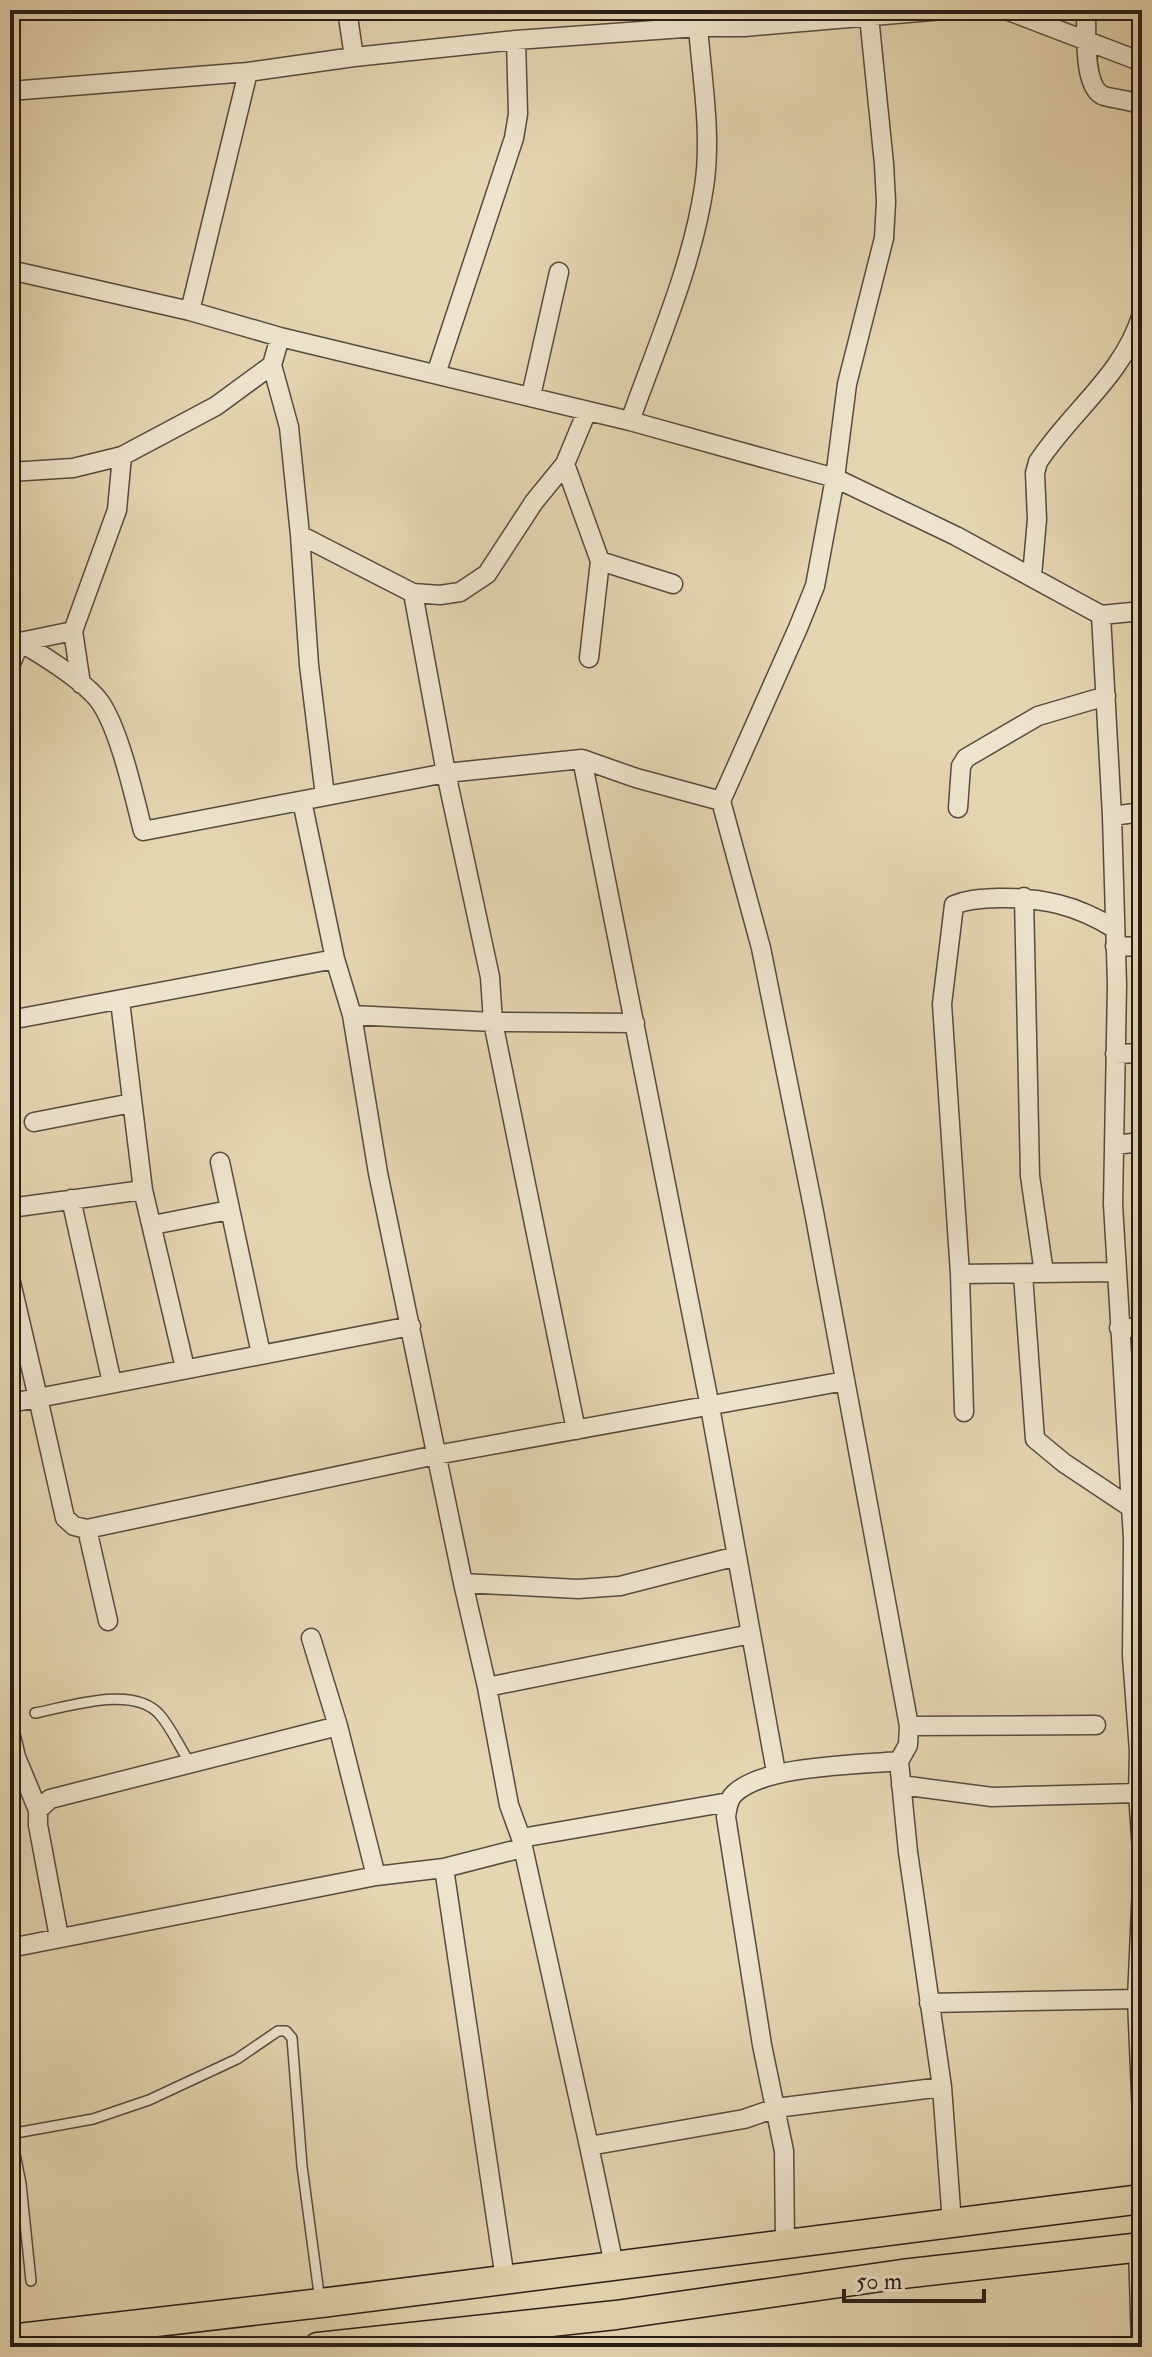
<svg xmlns="http://www.w3.org/2000/svg" width="1152" height="2357" font-family="'IM FELL Double Pica',serif">
<rect width="100%" height="100%" fill="#e5d6b2"/>
<filter id="stains"><feTurbulence type="fractalNoise" baseFrequency=".0025" numOctaves="4"/><feColorMatrix values="0 0 0 0 .2 0 0 0 0 .09 0 0 0 0 .02 0 0 0 .5 -.17"/></filter>
<radialGradient id="worn" r=".72"><stop offset=".6" stop-color="#630" stop-opacity="0"/><stop offset="1" stop-color="#630" stop-opacity=".3"/></radialGradient>
<g fill="none" stroke-linecap="round" stroke-linejoin="round">
<!-- service casing -->
<g stroke="#574b3e" stroke-width="12">
<path id="service" d="M35 1713C68 1707 134 1684 160 1715 172 1729 180 1748 190 1763
M10 2134 93 2119 149 2100 237 2059 278 2031H286L292 2038 302 2166 320 2301
M11 2134 21 2184 31 2281"/>
</g>
<!-- minor casing -->
<g stroke="#574b3e" stroke-width="21">
<path id="minor" d="M347 10 354 57
M1006 10 1142 62
M1086 10C1087 30 1082 88 1104 96 1117 100 1130 99 1142 106
M10 91 248 72 354 57 516 40 698 27H744L943 10
M10 270 190 311 280 337 630 421 835 478 956 536 1101 615 1112 816 1142 812
M190 311 248 72
M280 337 272 365 289 427 300 535 413 593 446 773 490 977 493 1022 576 1430
M1134 339 1142 360
M436 374 514 138 518 114 516 40
M531 396 559 272
M630 421C657 345 692 267 704 187 712 135 702 79 698 27
M565 464 600 561 589 658
M10 472 73 468 122 456 216 406 272 365
M300 535 309 665 325 796
M600 561 673 584
M1032 576 1037 519 1035 473 1038 462C1072 410 1123 376 1142 314
M413 593 440 595 460 592 487 574 534 502 565 464 587 411
M1101 615 1142 611
M10 637C34 649 85 681 100 702 120 731 134 796 143 831L446 773 582 759 710 1407 776 1772
M10 666 20 642 73 631
M81 684 73 631 117 510 122 456
M582 759 636 778 721 801 761 948 814 1212 909 1726 908 1745 899 1761C858 1765 763 1765 734 1794 728 1800 727 1809 726 1817L762 2045 784 2151 785 2244
M302 801 335 959 352 1015 378 1173 463 1583 487 1687 509 1805 521 1838 589 2146
M721 801 798 628 815 586 835 478 847 384 884 238 886 202 884 164 869 16
M958 808 961 766 966 758 1038 716 1106 696
M1112 816 1117 985 1113 1204 1133 1539 1132 1656 1139 1751 1138 1793 1142 1851
M1024 897 1030 1176 1044 1273
M1115 946 1142 947
M120 1001 143 1190 185 1368
M352 1015 493 1022 635 1023
M10 1020 335 959
M1115 1054 1142 1053
M34 1122 132 1103
M1114 1145 1142 1142
M220 1162 261 1354
M71 1199 112 1383
M10 1208 143 1190
M153 1225 229 1210
M960 1274 1116 1272
M1023 1275 1035 1439 1064 1463 1130 1507
M10 1278 38 1398 10 1403
M411 1326 38 1398 65 1518 74 1526 87 1529 436 1455 845 1381
M1119 1328H1142
M964 1412 960 1274 942 1004 954 905C969 899 981 899 997 898 1041 897 1077 905 1115 929
M87 1529 108 1621
M463 1583 578 1589 620 1586 737 1556
M311 1638 338 1726
M487 1687 751 1634
M909 1726 1096 1725
M10 1732 16 1757 38 1810
M899 1761 908 1852 942 2087 952 2223
M901 1785 992 1797 1138 1793
M521 1838 729 1802
M444 1868 505 2279
M1142 1886 1137 1999 1142 2117
M59 1937 38 1825V1810L50 1799 338 1726 376 1876
M10 1948 376 1876 444 1868 522 1848
M929 2003 1137 1999
M1138 2247 1141 2347
M614 2265 589 2146 744 2119 776 2108 942 2087"/>
</g>
<!-- primary casing -->
<g stroke="#281d17" stroke-width="31">
<path id="primary" d="M10 2339 321 2303 1142 2199
M318 2347 616 2315 902 2274 1142 2247"/>
</g>
<!-- service -->
<use href="#service" stroke="#eee4cd" stroke-width="9"/>
<!-- minor -->
<use href="#minor" stroke="#eee4cd" stroke-width="18"/>
<!-- primary -->
<use href="#primary" stroke="#e5d6b2" stroke-width="28"/>
</g>
<!-- margin -->
<rect width="1152" height="2357" fill="none" stroke="#e5d6b2" stroke-width="40"/>
<rect x="12" y="12" width="1128" height="2333" fill="none" stroke="#281d17" stroke-width="4"/>
<rect x="20" y="20" width="1112" height="2317" fill="none" stroke="#281d17" stroke-width="2"/>
<!-- scale -->
<path d="M844 2289v12h140v-12" fill="none" stroke="#281d17" stroke-width="4"/>
<text x="856" y="2289" font-size="24" fill="#281d17" stroke="#eee4cd" stroke-width="6" paint-order="stroke">50 m</text>
<rect width="100%" height="100%" filter="url(#stains)"/>
<rect width="100%" height="100%" fill="url(#worn)"/>
</svg>
